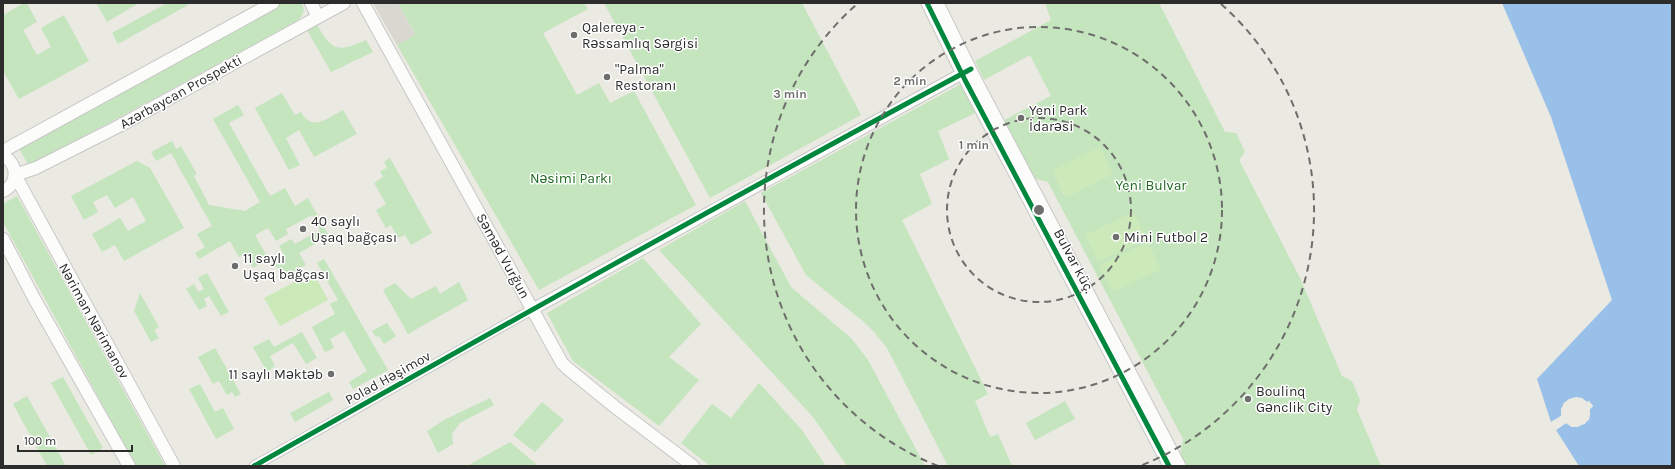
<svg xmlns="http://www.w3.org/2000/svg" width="1675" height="469" font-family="Karla,sans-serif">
<rect width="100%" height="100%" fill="#eae9e2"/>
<!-- green -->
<path fill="#c4e5bd" d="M24 3H27L37 22 23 30 37 55 51 47 41 28 64 15 89 61 19 99 3 71V15Z
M96 3H139L107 22Z
M167 3H188V5L118 44 112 33Z
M283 3H301C307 10 302 17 296 22L29 166 18 147Z
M398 3H584L588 9 543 33 577 95 599 83 610 103 634 91 696 205 539 290 397 45 415 34Z
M604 3H802L861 115 710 198Z
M1045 3H1159L1225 132 1236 133 1245 152 1239 160 1300 278 1342 376 1352 381 1360 400 1357 410 1381 466H1187L1180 454 1183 439 1048 182 1034 178 1004 120 1051 96 1030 55 984 80 975 61 1051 20Z
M317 25C332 51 338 53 366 40L373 52 331 72 307 30Z
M961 84 977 112 938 131 949 159 920 174 932 204 902 220 988 394 975 401 990 437 998 434 1012 466H948L887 348 874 332 865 323 806 275 761 193Z
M282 93 295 115 301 112C311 132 329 118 343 110L357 134 314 157 299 130 286 138 300 165 289 170 255 108Z
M238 105 244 115 229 123 270 196 285 188 295 206 308 198 329 236 299 253 306 265 290 273 273 266 286 258 279 246 291 239 295 244 320 230 312 215 286 229 288 234 276 241 268 228 255 235 268 258 253 268 245 254 239 257 230 241 199 259 195 253 205 247 197 234 212 226 171 153 156 161 151 152 172 141 176 149 181 146 197 174 194 176 209 205 245 211 260 202 213 119Z
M390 158 432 233 411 245 405 235 398 238 391 225 386 228 376 210 386 204 374 183 383 177 380 171 387 168 384 162Z
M137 161 150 168 184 228 124 261 115 245 102 252 92 234 120 218 128 231 146 221 133 197 115 208 107 195 93 202 98 212 84 220 71 196Z
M17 196 165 466H136L3 222V204Z
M745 201 791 287 852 339 868 360 925 466H847L813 417 659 250Z
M643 258 701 324 669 357 699 380 659 426 573 361 547 313Z
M324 259 388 370 353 389 349 382 367 371 344 331 330 339 334 348 325 352 312 327 335 314 330 304 338 300 317 263Z
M207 273 229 312 221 316 209 296 204 299 207 306 199 310 186 289 194 284 198 292 204 289 198 278Z
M459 282 468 300 408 334 383 290 395 283 411 299 436 286 440 294Z
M140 293 159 327 154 330 159 338 151 342 134 311Z
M387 323 396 336 384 344 379 336 376 337 372 331Z
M302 332 317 358 306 364 293 343 270 356 275 366 267 372 253 347 269 339 274 347Z
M215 348 241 394 235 397 232 392 227 395 219 381 213 384 198 357Z
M63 377 103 448 91 455 51 383Z
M759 383 802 430 826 466H710L681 443 712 404 731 418Z
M200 384 215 412 223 408 234 429 216 439 189 389Z
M329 392 333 400 295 422 290 413Z
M27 396 66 466H47L13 404Z
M490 398 494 405 460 423 452 434 453 444 438 453 427 431 444 420Z
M1065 401 1075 419 1035 440 1026 423Z
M542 402 564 420 535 452 513 435Z
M510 442 536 464 533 466H467Z"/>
<!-- pitch -->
<path fill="#cce9ba" d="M1100 147 1113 174 1065 198 1052 170Z
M1134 212 1147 239 1098 262 1085 235Z
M1148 242 1161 269 1113 292 1099 265Z
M313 272 328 300 280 326 264 298Z"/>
<!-- plaza -->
<path fill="#d8d7d0" d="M373 3H398L415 35 397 45Z"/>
<!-- water -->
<path fill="#99c0e8" d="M1502 3H1672V466H1579L1556 430 1566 423 1572 427 1585 424 1590 415V409L1593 406 1589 401 1587 402C1578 396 1573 398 1564 403L1561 416 1551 422 1537 379 1612 300 1551 117Z"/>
<!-- pier -->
<path fill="#eae9e2" d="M1576 397 1582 398 1587 402 1589 401 1593 406 1590 409V415L1589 420 1578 427H1572L1566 423 1556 430 1555 428 1565 421 1572 425H1578L1587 419 1588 408 1590 406 1589 403 1586 404 1581 400 1576 399 1566 404 1563 409V417L1552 424 1551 422 1561 416V409L1564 403 1569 399Z"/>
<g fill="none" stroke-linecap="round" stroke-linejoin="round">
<!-- minor casing -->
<g stroke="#c8c7c7" stroke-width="11">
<path id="minor" d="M254 466 533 309"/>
</g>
<!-- tertiary casing -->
<g stroke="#c8c7c7" stroke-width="13">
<path id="tertiary" d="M927 3 965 80 1169 466
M938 3 974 76 1180 466
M533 309 967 71"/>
</g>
<!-- secondary casing -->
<g stroke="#c8c7c7" stroke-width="14">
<path id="secondary" d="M311 3 318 17
M363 3 562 363 567 368 615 407 693 466
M3 151 273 3
M3 156C18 163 19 184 3 191
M3 239 35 300 129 466
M174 466 15 175 36 168 119 126 344 3"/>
</g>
<!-- minor -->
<use href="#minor" stroke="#fcfcfb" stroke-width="9"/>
<!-- tertiary -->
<use href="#tertiary" stroke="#fcfcfb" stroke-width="11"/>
<!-- secondary -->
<use href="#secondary" stroke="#fcfcfb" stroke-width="12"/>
<!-- cycleway casing -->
<g stroke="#fff" stroke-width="8">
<path id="cycleway" d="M927 3 965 80 1169 466
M254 466C492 332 730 198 971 69"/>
</g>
<!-- cycleway -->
<use href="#cycleway" stroke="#00873e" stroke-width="5"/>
</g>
<!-- distance rings -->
<g fill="none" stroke="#6e6e6c" stroke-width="2" stroke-dasharray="7 5">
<circle cx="1039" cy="210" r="92"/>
<circle cx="1039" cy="210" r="183"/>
<path d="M938 466A275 275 0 0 1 857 4M1221 4A275 275 0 0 1 1140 466"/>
</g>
<!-- markers -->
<g fill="#6e6e6c" stroke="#fff" stroke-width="1.5">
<circle cx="574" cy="35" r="4"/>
<circle cx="607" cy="77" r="4"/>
<circle cx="1021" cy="118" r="4"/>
<circle cx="303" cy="229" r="4"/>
<circle cx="1116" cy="237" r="4"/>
<circle cx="235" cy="266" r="4"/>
<circle cx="331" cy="374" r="4"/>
<circle cx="1248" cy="399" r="4"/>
</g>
<g text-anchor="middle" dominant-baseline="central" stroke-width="3" stroke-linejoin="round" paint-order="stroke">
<!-- poi labels -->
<g font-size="14" fill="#2c2c2c" stroke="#fff" text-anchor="start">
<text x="582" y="27">Qalereya -<tspan x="582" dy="16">Rəssamlıq Sərgisi</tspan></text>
<text x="615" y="69">"Palma"<tspan x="615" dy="16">Restoranı</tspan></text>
<text x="1029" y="110">Yeni Park<tspan x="1029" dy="16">İdarəsi</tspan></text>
<text x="311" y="221">40 saylı<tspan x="311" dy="16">Uşaq bağçası</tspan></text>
<text x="1124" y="237">Mini Futbol 2</text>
<text x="243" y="258">11 saylı<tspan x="243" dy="16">Uşaq bağçası</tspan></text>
<text x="323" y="374" text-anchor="end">11 saylı Məktəb</text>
<text x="1256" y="391">Boulinq<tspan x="1256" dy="16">Gənclik City</tspan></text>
</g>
<!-- street labels -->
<g font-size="14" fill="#2c2c2c" stroke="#fff">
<text transform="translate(181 92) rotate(-29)">Azərbaycan Prospekti</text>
<text transform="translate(503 256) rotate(61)">Səməd Vurğun</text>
<text transform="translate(1074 261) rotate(62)">Bulvar küç.</text>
<text transform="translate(94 321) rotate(61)">Nəriman Nərimanov</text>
<text transform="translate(388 378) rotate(-29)">Polad Həşimov</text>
</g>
<!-- park labels -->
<g font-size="14" fill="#1d6920" stroke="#fff">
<text x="571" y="178">Nəsimi Parkı</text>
<text x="1151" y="185">Yeni Bulvar</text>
</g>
</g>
<circle cx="1039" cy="210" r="6" fill="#6e6e6c" stroke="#fff" stroke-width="2"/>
<g font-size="12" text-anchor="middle" font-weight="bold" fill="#6e6e6c" stroke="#fff" stroke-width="3" stroke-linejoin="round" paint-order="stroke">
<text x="910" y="85">2 min</text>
<text x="790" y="98">3 min</text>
<text x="974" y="149">1 min</text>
</g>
<!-- border -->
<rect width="1675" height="469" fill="none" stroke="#2c2c2c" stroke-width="8"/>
<!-- scale -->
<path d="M18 445v6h114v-6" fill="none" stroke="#2c2c2c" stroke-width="2"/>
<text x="24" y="445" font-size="12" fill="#2c2c2c" stroke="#ffffff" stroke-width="3" paint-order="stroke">100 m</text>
</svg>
